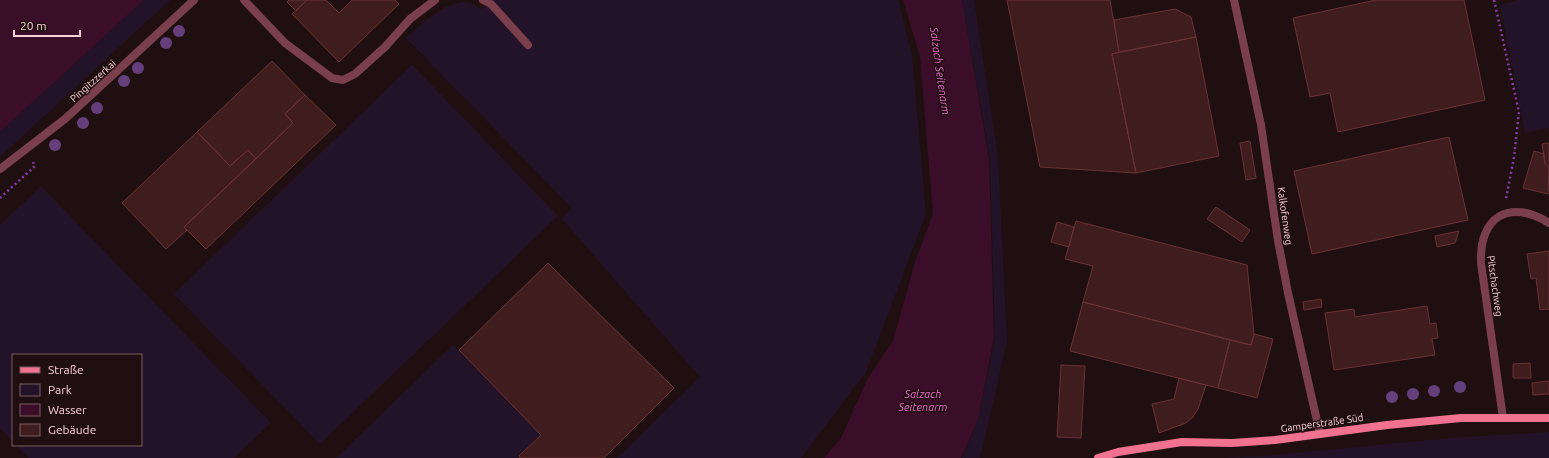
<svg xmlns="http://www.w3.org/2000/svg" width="1549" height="458" font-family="Ubuntu,sans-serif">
<rect width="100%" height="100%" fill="#200f10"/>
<!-- green -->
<path fill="#231329" d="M144 0H170L0 157V132Z
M491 0H898L912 55 926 214 866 372 801 458H617L700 377 562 219 572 208 406 38C420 25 446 0 468 2 472 3 477 7 481 9Z
M962 0H974L998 158 1007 342 980 458H962L978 420 995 339 990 160Z
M1518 0H1549V128L1525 133 1500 5Z
M412 65 558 216 320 444 174 294Z
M41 186 271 423 234 458H29L16 445H141V355H13V442L0 428V225Z
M453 345 541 435 519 456 517 458H336Z
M1549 432V458H1221L1264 456 1451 438Z"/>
<!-- water -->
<path fill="#3a0e29" d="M0 0H144L0 132Z
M903 0H962L989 159 994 338 978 420 961 458H824L841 438 867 380 893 341 915 262 933 214 920 57Z"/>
<!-- building -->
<path fill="#3f1d1f" stroke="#693134" d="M289 0H307L296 11 287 2Z
M307 0H326L339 13 352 0H395L399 4 339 62 292 14Z
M1007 0H1110L1119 52 1112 54 1136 173 1040 167Z
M1376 0H1464L1485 100 1338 132 1330 93 1310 97 1293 18Z
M1175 9 1191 17 1196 37 1119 52 1114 20Z
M1196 37 1219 156 1136 173 1112 54Z
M272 61 305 95 285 114 293 123 256 159 248 150 230 166 197 132Z
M305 95 336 125 206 249 184 227 293 123 285 114Z
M197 132 230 166 248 150 256 159 184 227 187 230 166 249 122 203Z
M1449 137 1468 220 1312 254 1294 171Z
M1250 141 1256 178 1246 180 1240 143Z
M1549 143V168L1545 164 1542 144Z
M1534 151 1544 154 1545 164 1549 168 1548 194 1523 188Z
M1216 207 1250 230 1242 242 1207 219Z
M1076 221 1247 265 1254 334 1251 345 1083 302 1093 266 1065 259Z
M1057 222 1074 227 1069 247 1051 242Z
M1459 231 1455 243 1437 247 1435 236Z
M1549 251V309L1540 310 1536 278 1531 279 1527 254Z
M548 263 674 388 604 458H520L519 456 541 435 459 350Z
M1321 299 1322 307 1304 310 1303 302Z
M1083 302 1230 340 1218 388 1070 351Z
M1427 306 1430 324 1436 323 1438 338 1432 339 1435 355 1334 370 1325 313 1354 309 1355 317Z
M1254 334 1273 339 1257 398 1218 388 1230 340 1251 345Z
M1530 363 1531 378H1513V364Z
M1061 365 1085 366 1081 438 1057 437Z
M1179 378 1206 385 1198 409 1193 417 1186 423 1159 433 1152 404 1174 399Z
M1549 381V394L1533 395 1532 383Z"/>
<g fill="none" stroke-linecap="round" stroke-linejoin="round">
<!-- path -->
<path stroke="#853aa7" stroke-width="2.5" stroke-dasharray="2 3" stroke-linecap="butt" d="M1494 0 1519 112 1514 157 1506 199
M0 198 35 166 33 162"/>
<!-- lane -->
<path stroke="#7a3f4c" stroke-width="8" d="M244 0 285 43 332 78 343 80 355 74 385 47 410 19 435 0
M483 0 491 4 528 45"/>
<!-- street -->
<path stroke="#7a3f4c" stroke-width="8" d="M1234 0 1261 125 1278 241 1288 293 1320 434
M0 169 65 119 194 0
M1503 418 1481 263C1479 217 1509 198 1549 223"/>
<!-- secondary -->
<path stroke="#f17290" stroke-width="8" d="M1098 458 1118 452 1182 442 1232 443 1275 440 1387 425 1461 418H1549"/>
</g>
<!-- trees -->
<g fill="#643f7b">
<circle cx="179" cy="31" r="6"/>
<circle cx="166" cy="43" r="6"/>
<circle cx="138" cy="68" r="6"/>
<circle cx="124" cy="81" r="6"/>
<circle cx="97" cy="108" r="6"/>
<circle cx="83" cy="123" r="6"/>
<circle cx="55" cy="145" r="6"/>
<circle cx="1460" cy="387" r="6"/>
<circle cx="1434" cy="391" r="6"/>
<circle cx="1413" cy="394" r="6"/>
<circle cx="1392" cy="397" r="6"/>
</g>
<g text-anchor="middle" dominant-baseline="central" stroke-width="3" stroke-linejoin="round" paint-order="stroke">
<!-- street labels -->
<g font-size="10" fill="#fbd2d8" stroke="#200f10">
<text transform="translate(93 81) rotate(-42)">Pingitzzerkai</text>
<text transform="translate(1285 216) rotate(82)">Kalkofenweg</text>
<text transform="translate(1495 286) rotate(82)">Pitschachweg</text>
<text transform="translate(1322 423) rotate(-8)">Gamperstraße Süd</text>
</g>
<!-- water labels -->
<g font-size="11" font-style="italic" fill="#f16ad5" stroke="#200f10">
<text transform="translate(940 71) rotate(82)">Salzach Seitenarm</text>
<text x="923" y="394">Salzach<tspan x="923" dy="13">Seitenarm</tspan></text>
</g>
</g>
<!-- legend -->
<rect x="12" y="354" width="130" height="92" fill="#200f10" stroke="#785d60"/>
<rect x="20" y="367" width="20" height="6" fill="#f17290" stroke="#785d60"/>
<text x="48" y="374" font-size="12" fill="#fbd2d8">Straße</text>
<rect x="20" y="384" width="20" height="12" fill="#231329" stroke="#785d60"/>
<text x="48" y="394" font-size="12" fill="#fbd2d8">Park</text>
<rect x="20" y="404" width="20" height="12" fill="#3a0e29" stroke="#785d60"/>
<text x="48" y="414" font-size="12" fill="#fbd2d8">Wasser</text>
<rect x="20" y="424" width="20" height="12" fill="#3f1d1f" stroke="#785d60"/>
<text x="48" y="434" font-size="12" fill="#fbd2d8">Gebäude</text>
<!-- scale -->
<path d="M14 30v6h66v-6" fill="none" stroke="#fbd2d8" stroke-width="2"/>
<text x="20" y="30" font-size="12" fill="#fbd2d8" stroke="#200f10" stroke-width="3" paint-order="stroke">20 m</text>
</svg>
